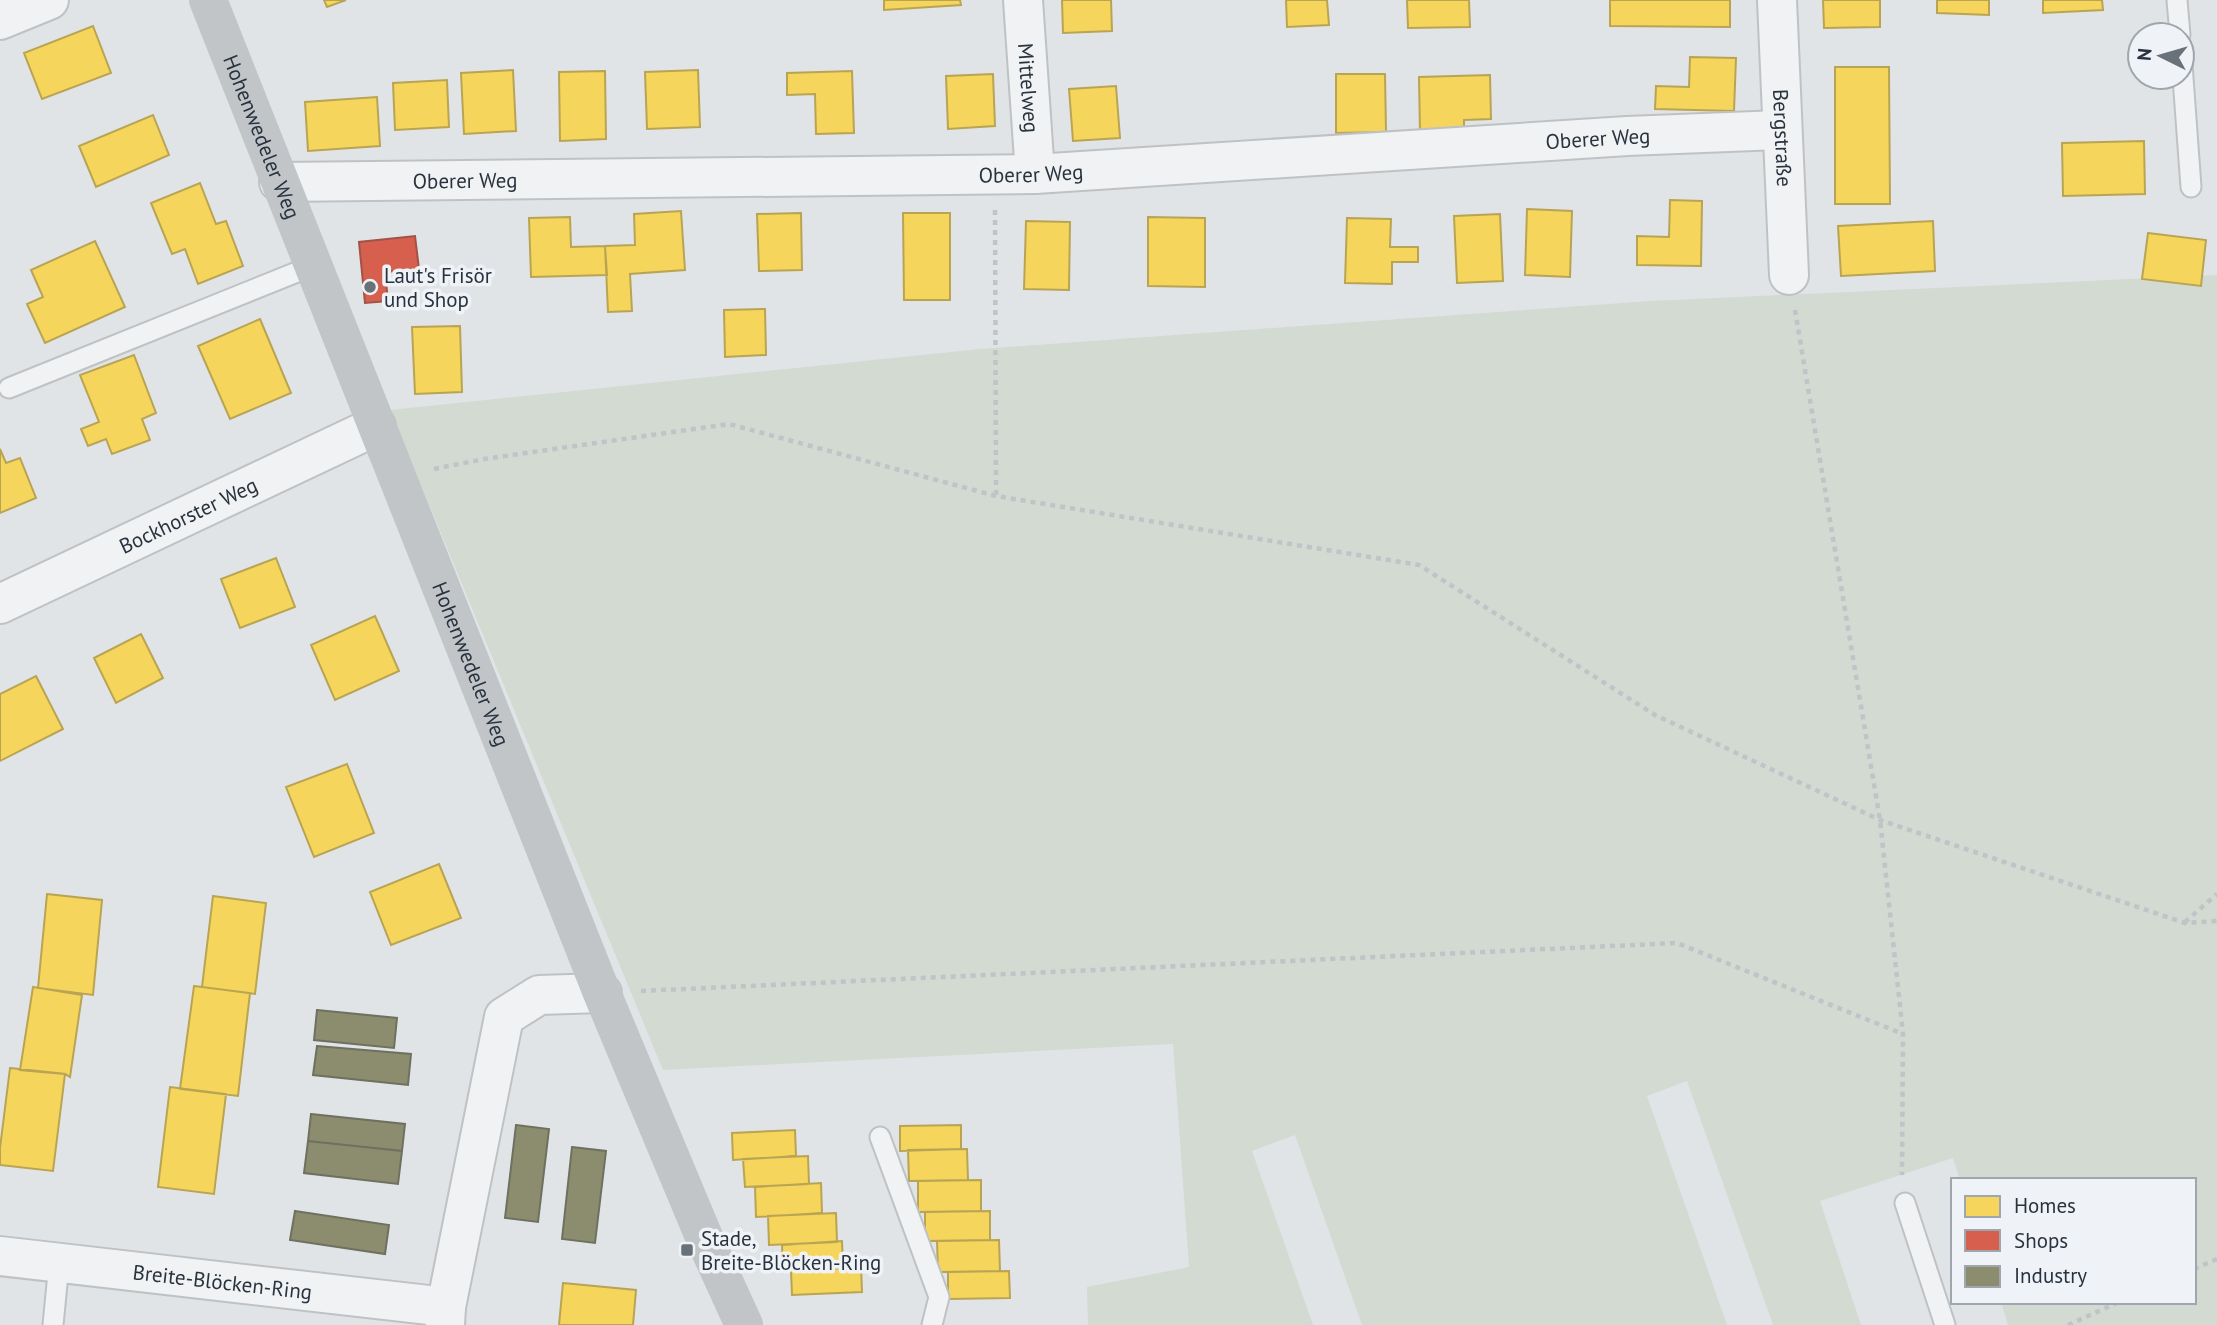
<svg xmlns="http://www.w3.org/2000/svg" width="2217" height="1325" font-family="'PT Sans',sans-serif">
<rect width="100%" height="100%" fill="#e1e4e6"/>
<!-- green -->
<path fill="#d2dad2" d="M2217 275V1325H2008L2001 1302H2194V1180H1960L1953 1158 1820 1201 1861 1325H1773L1687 1081 1647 1096 1727 1325H1362L1295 1135 1252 1151 1313 1325H1088L1087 1287 1189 1267 1173 1044 663 1070 390 410 980 349 1651 301Z"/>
<!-- homes -->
<path fill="#f6d55c" stroke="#b8a453" stroke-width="2" d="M324 0H346L327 7Z
M884 0H960L961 5 884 10Z
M1062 0H1111L1112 31 1063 33Z
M1286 0H1327L1329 25 1287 27Z
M1407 0H1469L1470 27 1408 28Z
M1610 0H1730V27L1610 26Z
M1823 0H1880V27L1824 28Z
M1937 0H1989V15L1937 13Z
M2043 0H2102L2103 10 2043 13Z
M93 26 111 73 42 99 24 53Z
M1690 57 1736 58 1734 111 1655 109 1656 86 1689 87Z
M1835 67H1889L1890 204H1835Z
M513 70 516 131 464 134 461 73Z
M698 70 700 127 647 129 645 72Z
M605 71 606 139 560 141 559 72Z
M852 71 854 133 816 134 815 94 787 95V73Z
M993 74 995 126 948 129 946 76Z
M1336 74H1385L1386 132 1336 133Z
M1490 75 1491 119 1464 120V133L1420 134 1419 77Z
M447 80 449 127 395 130 393 83Z
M1116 86 1120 138 1073 141 1069 89Z
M377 97 380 146 308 151 305 102Z
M153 115 169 155 96 187 79 146Z
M2144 141 2145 194 2063 196 2062 143Z
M200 183 216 224 226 221 243 266 198 284 185 249 172 254 151 203Z
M1670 200 1702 201 1701 266 1637 265V236L1669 237Z
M1527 209 1572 211 1570 277 1525 275Z
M681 211 685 270 630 274 632 311 608 312 605 246 635 245 634 214Z
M801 213 802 270 759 271 757 214Z
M903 213H950V300H904Z
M1500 214 1503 281 1457 283 1454 216Z
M570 217 571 247 605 246 607 275 531 277 529 218Z
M1148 217 1205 218V287L1148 286Z
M1347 218 1391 219 1390 247H1418V262H1392V284L1345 283Z
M1026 221 1070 222 1069 290 1024 289Z
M1933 221 1935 271 1841 276 1838 226Z
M2148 233 2206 240 2201 286 2142 279Z
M95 241 125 307 45 343 27 304 43 297 31 270Z
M765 309 766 355 725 357 724 310Z
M260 319 291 393 230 419 198 346Z
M460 326 462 392 415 394 412 327Z
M134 355 156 413 142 419 150 440 112 454 106 439 88 446 81 429 99 422 80 375Z
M0 449 6 463 20 458 36 498 0 513Z
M276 558 295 607 240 628 221 579Z
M375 616 399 671 335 700 311 645Z
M141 634 163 678 116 703 94 658Z
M36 676 63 729 0 761V694Z
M347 764 374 833 314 857 286 787Z
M439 864 461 918 391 945 370 892Z
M47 894 102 900 93 995 38 988Z
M213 896 266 903 255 994 202 987Z
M194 986 250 993 238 1096 180 1089Z
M33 987 82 995 70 1077 65 1074 20 1070Z
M10 1068 65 1074 53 1171 0 1165V1148Z
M170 1087 226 1094 214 1194 158 1187Z
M961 1125V1149L900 1151V1126Z
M795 1130 796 1156 733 1160 732 1133Z
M967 1149 968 1180 909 1181 908 1150Z
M808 1156 809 1184 745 1187 743 1159Z
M981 1180V1211L918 1212V1181Z
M821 1183 822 1213 756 1217 755 1187Z
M990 1211V1240L925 1241V1212Z
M836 1213 837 1242 769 1245 768 1216Z
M999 1240 1000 1271 938 1272 937 1241Z
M842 1241 843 1268 783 1271 782 1245Z
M861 1267 862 1292 792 1295 791 1271Z
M1009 1271 1010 1298 948 1299V1272Z
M563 1283 636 1290 633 1325H559Z"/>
<!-- shops -->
<path fill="#d6604d" stroke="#a25249" stroke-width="2" d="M415 236 419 269 385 272 388 301 365 303 359 242Z"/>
<!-- industry -->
<path fill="#8c8c6e" stroke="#6e7160" stroke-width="2" d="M317 1010 397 1018 394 1048 314 1040Z
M317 1046 411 1054 408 1085 313 1075Z
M311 1114 405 1124 402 1151 308 1141Z
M516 1125 549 1129 538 1222 505 1218Z
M308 1141 402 1151 398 1184 304 1173Z
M572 1147 606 1151 595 1243 562 1239Z
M295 1211 389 1225 385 1254 290 1240Z"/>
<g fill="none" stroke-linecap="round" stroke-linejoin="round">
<!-- lane casing -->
<g stroke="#bfc2c4" stroke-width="23">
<path id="lane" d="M2177 0 2180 35
M2182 64 2191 187
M9 388 312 266
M880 1137 939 1297 932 1325
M1905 1203 1945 1325
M53 1325 59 1263"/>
</g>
<!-- street casing -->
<g stroke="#bfc2c4" stroke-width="42">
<g id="street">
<path id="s1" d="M1023 0 1035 174"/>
<path id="s2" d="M1777 0 1789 275"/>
<path d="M0 20 49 0"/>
<path id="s3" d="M279 182 1035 174 1627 136 1782 130"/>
<path id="s4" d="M0 604 376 426"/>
<path id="s5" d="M0 1256 446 1307"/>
<path d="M445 1325 446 1307 504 1017 539 995 602 993"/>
</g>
</g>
<!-- path -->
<path stroke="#c0c3c7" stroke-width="4.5" stroke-dasharray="5 5" stroke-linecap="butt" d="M995 210 996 496
M1795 310 1880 820 1903 1034 1902 1175
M434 469 484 459 729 424 996 496 1419 565 1655 715 1880 820 2185 923 2217 921
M2185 922 2217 894
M641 991 1677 943 1903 1034
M2194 1269 2217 1259
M2068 1325 2119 1302"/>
<!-- lane -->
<use href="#lane" stroke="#f1f2f3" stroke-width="19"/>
<!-- street -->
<use href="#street" stroke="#f1f2f3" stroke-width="38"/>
<!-- secondary -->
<path stroke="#c2c5c8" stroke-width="38" id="s6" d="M208 0 602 993 707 1244 744 1325"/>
</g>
<!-- markers -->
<g fill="#697179" stroke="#eff2f6" stroke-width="2.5">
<circle cx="370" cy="287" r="7"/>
<rect x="680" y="1243" width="14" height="14" rx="3.5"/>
</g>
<g text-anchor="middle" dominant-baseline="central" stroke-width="7" stroke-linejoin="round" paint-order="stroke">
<!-- street labels -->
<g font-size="21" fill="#29333f" stroke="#eff2f6">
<text stroke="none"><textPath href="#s1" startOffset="88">Mittelweg</textPath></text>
<text stroke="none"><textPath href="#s2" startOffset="138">Bergstraße</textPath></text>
<text stroke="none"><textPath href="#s6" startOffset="147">Hohenwedeler Weg</textPath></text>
<text stroke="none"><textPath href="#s3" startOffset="1320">Oberer Weg</textPath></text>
<text stroke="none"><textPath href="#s3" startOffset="752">Oberer Weg</textPath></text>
<text stroke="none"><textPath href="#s3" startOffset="186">Oberer Weg</textPath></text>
<text stroke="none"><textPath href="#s4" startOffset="208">Bockhorster Weg</textPath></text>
<text stroke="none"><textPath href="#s6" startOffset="714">Hohenwedeler Weg</textPath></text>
<text stroke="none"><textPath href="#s5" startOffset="224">Breite-Blöcken-Ring</textPath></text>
</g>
<!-- poi labels -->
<g font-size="21" fill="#29333f" stroke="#eff2f6" text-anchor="start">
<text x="384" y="275">Laut's Frisör<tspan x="384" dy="24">und Shop</tspan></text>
<text x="701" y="1238">Stade,<tspan x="701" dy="24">Breite-Blöcken-Ring</tspan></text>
</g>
</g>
<!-- legend -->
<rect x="1951" y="1178" width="245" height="126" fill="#eff2f6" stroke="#a0a6ad" stroke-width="2"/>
<rect x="1965" y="1196" width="35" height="21" fill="#f6d55c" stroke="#a0a6ad" stroke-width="2"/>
<text x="2014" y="1213" font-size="21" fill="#29333f">Homes</text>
<rect x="1965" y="1230" width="35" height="21" fill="#d6604d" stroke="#a0a6ad" stroke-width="2"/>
<text x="2014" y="1248" font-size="21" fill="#29333f">Shops</text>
<rect x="1965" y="1266" width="35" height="21" fill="#8c8c6e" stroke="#a0a6ad" stroke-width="2"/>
<text x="2014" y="1283" font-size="21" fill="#29333f">Industry</text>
<!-- north arrow -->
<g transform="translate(2161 56) rotate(275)"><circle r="33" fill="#eff2f6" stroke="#a0a6ad" stroke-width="2"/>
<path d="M0-5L12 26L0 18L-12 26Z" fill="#697179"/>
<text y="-10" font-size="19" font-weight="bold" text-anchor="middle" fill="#29333f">N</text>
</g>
</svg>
